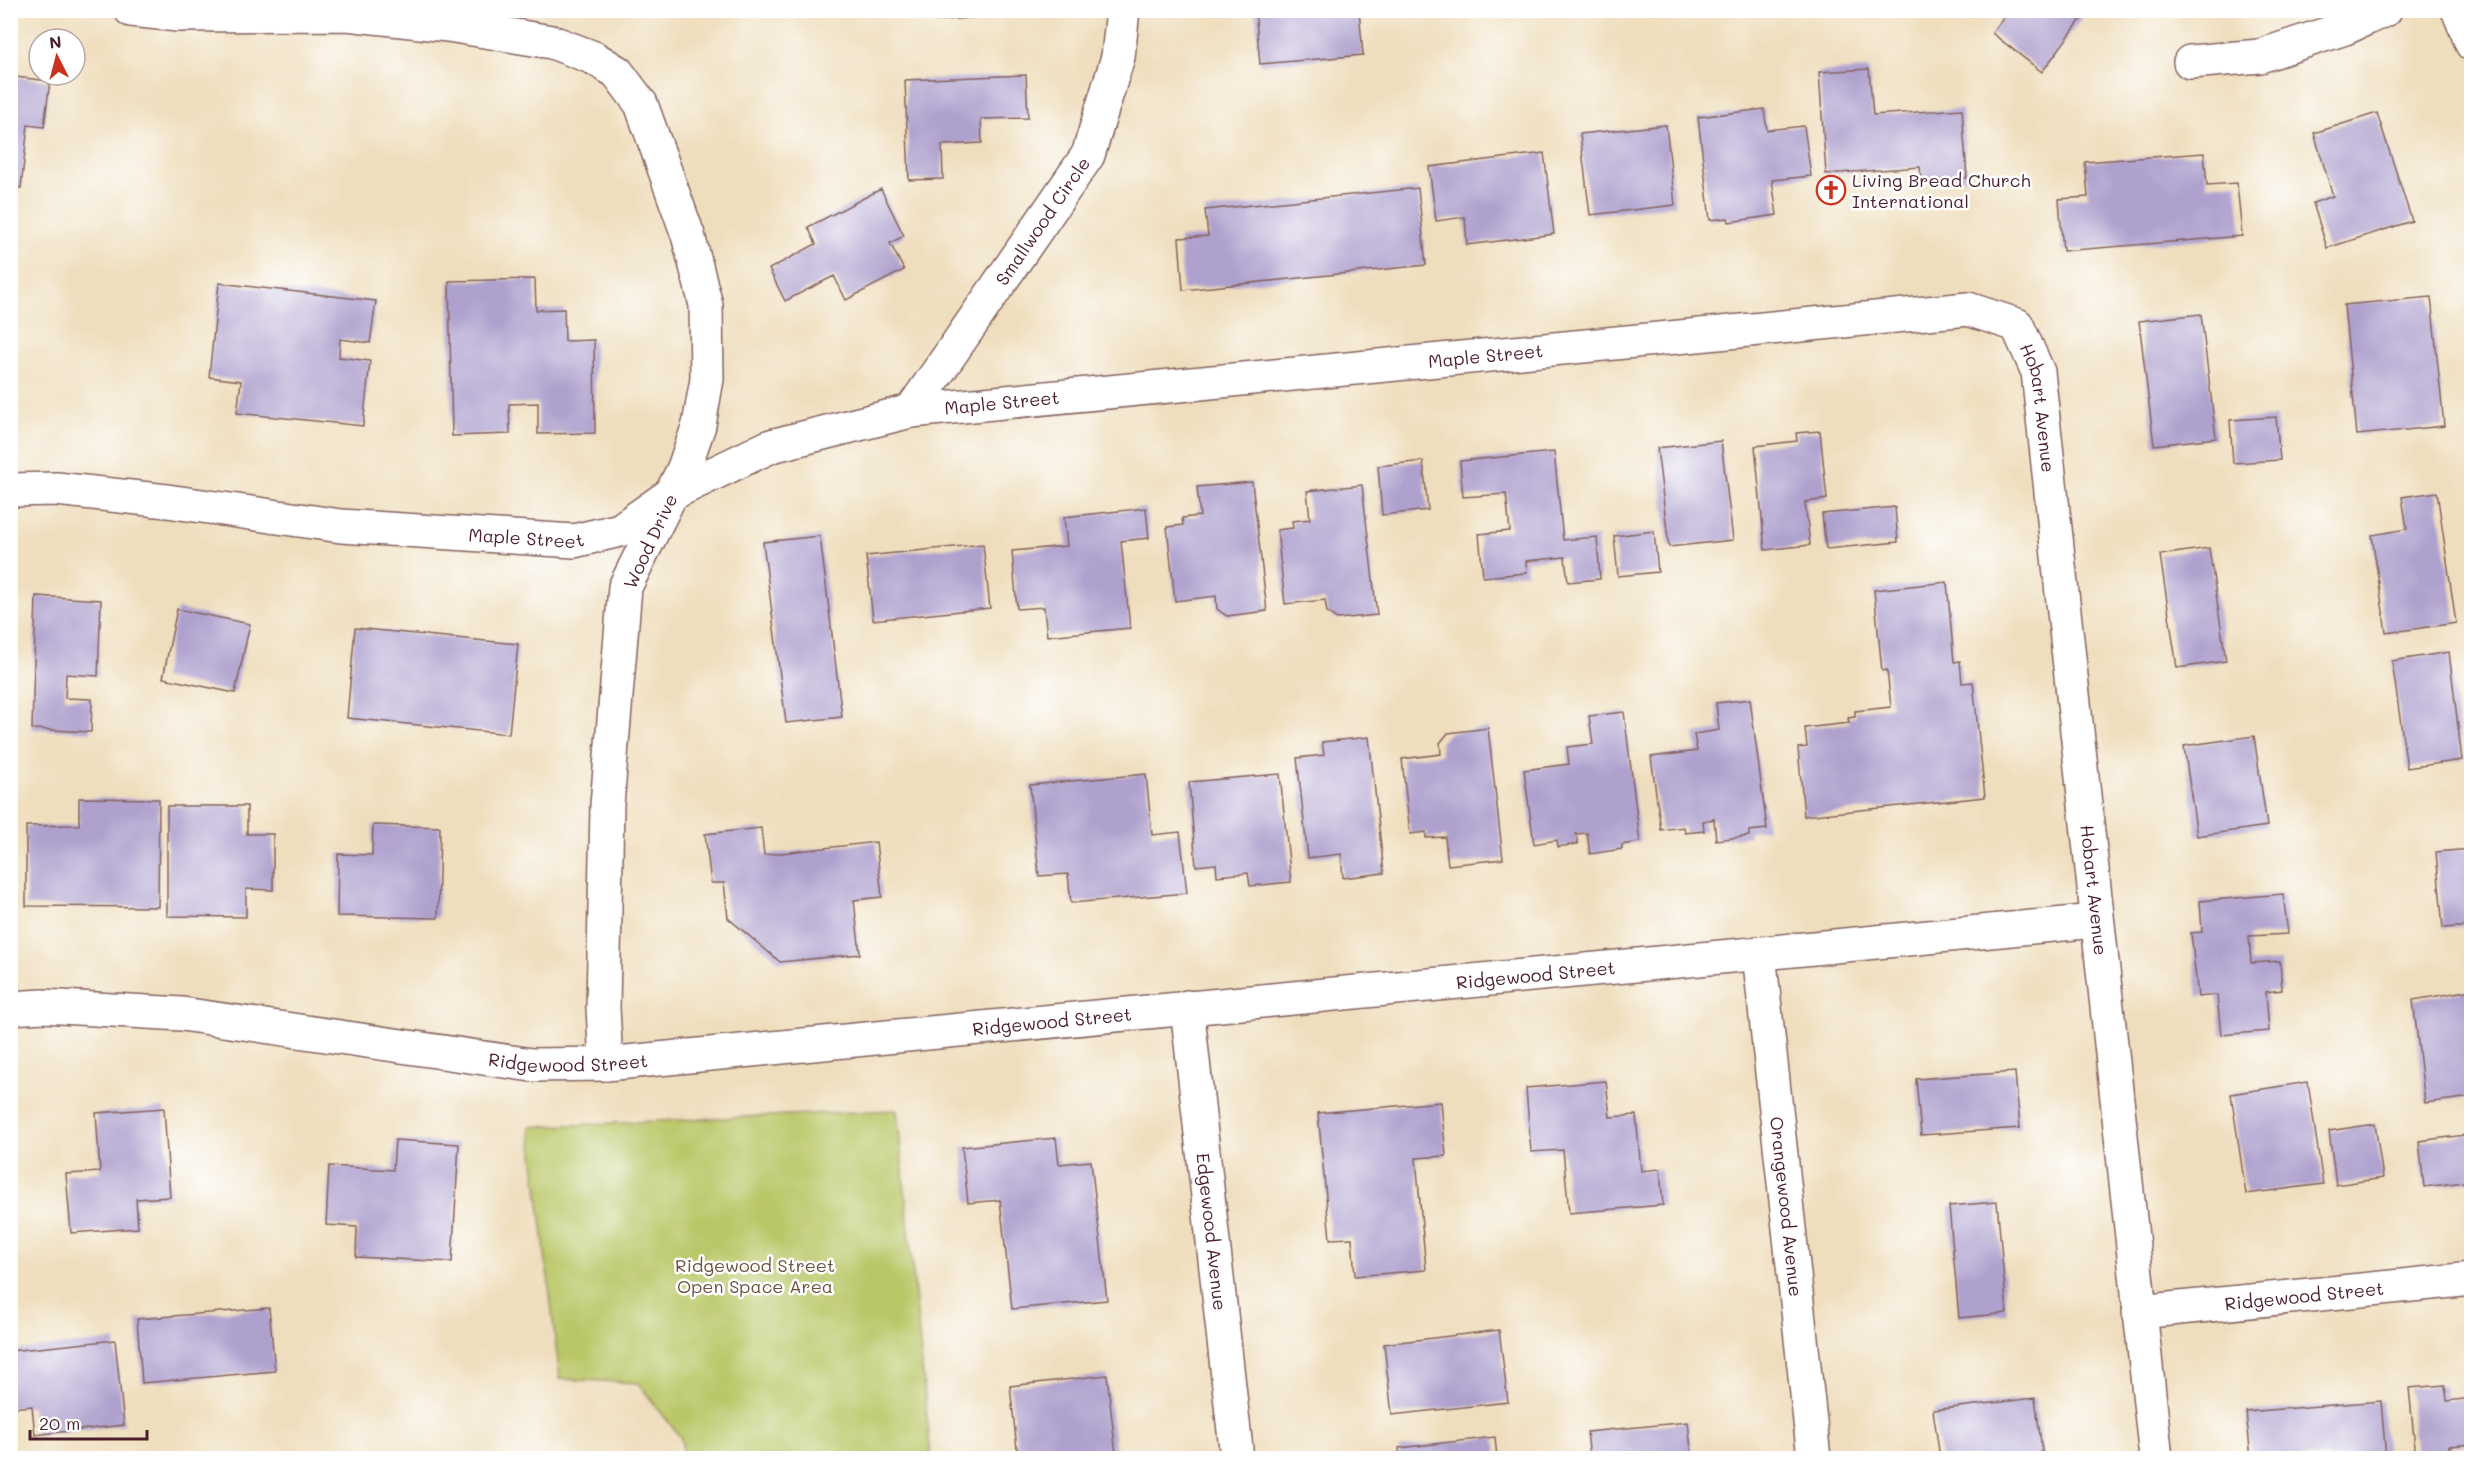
<svg xmlns="http://www.w3.org/2000/svg" width="2482" height="1469" font-family="Mali,sans-serif">
<rect width="100%" height="100%" fill="#fff"/>
<filter id="ink" filterUnits="userSpaceOnUse"><feTurbulence type="fractalNoise" baseFrequency=".0167" numOctaves="2"/><feDisplacementMap in="SourceGraphic" scale="12" xChannelSelector="R" yChannelSelector="G"/><feConvolveMatrix kernelMatrix="1 2 1 2 8 2 1 2 1" color-interpolation-filters="sRGB"/></filter>
<filter id="wash" filterUnits="userSpaceOnUse"><feTurbulence type="fractalNoise" baseFrequency=".008" numOctaves="4" result="noise"/><feDisplacementMap in="SourceGraphic" scale="24" xChannelSelector="R" yChannelSelector="G"/><feGaussianBlur stdDeviation="1.35" result="paint"/><feColorMatrix in="noise" values="0 0 0 0 0 0 0 0 0 0 0 0 0 0 0 0 0 1.4 0 .05"/><feComposite in="paint" operator="in"/></filter>
<g filter="url(#wash)">
<rect width="100%" height="100%" fill="#efdebd"/>
<!-- green -->
<path fill="#bac768" stroke="#82734a" stroke-width="1.5" d="M897 1110 931 1458H684L681 1438 638 1383 560 1379 530 1127Z"/>
<g id="blocks">
<!-- building -->
<path fill="#afa1ce" d="M932 10H1017V14L933 21Z
M1255 10H1359L1363 55 1260 64Z
M2009 10H2088L2042 72 1992 33Z
M1869 69 1873 115 1962 109 1967 178 1921 181 1920 167 1826 174 1819 72Z
M1026 75 1028 118 981 119 982 143 942 145 943 179 909 180 905 80Z
M15 77 50 81 44 127 28 125 21 188 10 187V89L13 90Z
M1764 109 1767 130 1804 126 1811 176 1772 180 1777 215 1729 222 1728 218 1710 220 1698 117Z
M2377 113 2412 221 2327 248 2313 203 2333 196 2314 133Z
M1666 125 1675 205 1590 215 1580 134Z
M1544 153 1554 234 1467 245 1465 217 1436 221 1429 167Z
M2204 153 2207 185 2237 183 2242 236 2063 251 2059 199 2088 197 2085 162Z
M1418 188 1426 265 1183 290 1179 238 1208 236 1205 210Z
M881 189 904 236 890 243 904 270 846 300 834 276 785 301 769 269 816 244 808 227Z
M535 279 536 310 564 309 565 341 594 340 595 433 538 434V403L509 404 510 434 452 436 449 281Z
M219 283 376 301 370 343 340 339 339 357 370 361 363 426 237 413 241 381 209 377Z
M2431 297 2444 426 2357 435 2344 305Z
M2201 314 2216 438 2154 445 2139 321Z
M2276 417 2280 460 2233 463 2230 420Z
M1820 431 1827 499 1805 502 1810 545 1765 550 1755 446 1797 441 1796 433Z
M1721 441 1733 540 1669 547 1657 448Z
M1554 452 1563 540 1597 537 1600 579 1568 582 1565 557 1526 561 1527 573 1483 577 1479 534 1510 531 1506 494 1463 497 1460 461Z
M1423 461 1428 510 1382 515 1378 466Z
M1252 482 1267 611 1227 616 1217 609 1216 596 1175 601 1167 527 1183 525 1182 518 1200 516 1197 487Z
M1362 485 1377 615 1337 619 1327 612 1325 600 1285 604 1277 530 1293 528 1292 521 1310 519 1307 491Z
M2437 492 2456 623 2386 633 2372 535 2407 529 2402 497Z
M1895 507 1898 542 1826 549 1822 514Z
M1146 508 1149 538 1121 541 1130 628 1047 636 1044 607 1017 609 1012 551 1067 546 1064 517Z
M1654 531 1658 572 1618 576 1614 536Z
M820 536 842 717 786 723 763 542Z
M983 544 990 608 873 620 866 556Z
M2209 548 2226 661 2177 668 2160 555Z
M1947 582 1954 662 1960 661 1962 683 1973 682 1985 797 1804 816 1798 748 1807 747 1805 728 1849 723 1848 718 1855 717V711L1891 707 1887 670 1882 671 1874 590Z
M36 596 101 600 98 676 66 674 65 698 92 699 91 732 32 729Z
M177 609 250 624 235 693 163 678Z
M355 628 518 644 509 734 347 718Z
M2449 652 2462 760 2407 768 2392 661Z
M1750 699 1767 829 1749 831V836L1716 840 1714 819 1703 821 1704 831 1685 833 1684 827 1661 830 1651 757 1697 751 1694 734 1719 730 1716 703Z
M1624 712 1640 842 1622 845V849L1590 854 1587 833 1576 834 1578 844 1558 847 1557 840 1534 844 1524 770 1569 764 1567 747 1593 744 1589 716Z
M1488 728 1503 859 1448 865 1445 837 1426 838V832L1410 834 1402 759 1441 754 1440 743 1448 733Z
M2254 736 2267 826 2197 836 2184 746Z
M1369 737 1384 873 1343 878 1341 854 1308 858 1297 758 1324 755 1322 742Z
M1146 774 1152 835 1180 832 1187 893 1071 903 1068 874 1039 876 1030 785Z
M1280 774 1291 882 1250 886 1248 873 1217 876 1216 864 1196 866 1189 782Z
M79 798 159 799 158 907 26 906V826L79 825Z
M167 806H247V834H273V890L246 889V917L167 916Z
M373 825 440 827 438 918 337 916 338 854 372 855Z
M761 828 764 855 876 842 882 897 854 900 860 954 780 962 728 918 724 883H711L705 834Z
M2472 849V926L2443 928 2436 852Z
M2283 894 2288 934 2249 936 2251 963 2280 961 2282 990 2266 992 2269 1031 2221 1035 2217 995 2198 997 2191 933 2202 932 2200 901Z
M2472 990V1097L2425 1103 2413 1000Z
M2015 1072 2020 1128 1921 1135 1916 1079Z
M1606 1081 1610 1117 1636 1115 1641 1171 1660 1169 1663 1205 1569 1213 1563 1150 1531 1152 1526 1088Z
M2308 1082 2323 1184 2246 1194 2231 1094Z
M1441 1102 1446 1156 1416 1158 1426 1270 1355 1276 1352 1238 1330 1239 1318 1113Z
M164 1108 170 1197 136 1199 138 1228 71 1233 66 1174 100 1172 96 1113Z
M2375 1124 2383 1178 2336 1185 2329 1131Z
M2472 1134V1181L2424 1187 2419 1141Z
M1056 1138 1059 1164 1091 1161 1107 1300 1012 1309 1000 1200 968 1203 962 1147Z
M395 1140 459 1144 452 1262 356 1257 357 1227 326 1225 329 1166 393 1170Z
M1997 1202 2007 1313 1959 1318 1949 1206Z
M269 1308 275 1371 142 1383 137 1319Z
M1499 1330 1508 1402 1392 1415 1384 1344Z
M115 1340 124 1425 35 1435 32 1406 10 1408V1351Z
M1107 1375 1116 1455 1089 1458H1018L1010 1386Z
M2445 1385 2447 1401 2472 1398V1444L2449 1446 2450 1458H2416L2409 1388Z
M2035 1398 2043 1458H1940L1933 1410Z
M2381 1401 2386 1458H2251L2246 1412Z
M1688 1422 1692 1458H1590L1587 1432Z
M1495 1437 1497 1458H1400L1399 1448Z"/>
</g>
</g>
<g filter="url(#ink)">
<use href="#blocks" fill-opacity="0" stroke="#84625e" stroke-width="1.5"/>
<g fill="none" stroke-linecap="round" stroke-linejoin="round">
<!-- minor casing -->
<g stroke="#84625e" stroke-width="36">
<g id="minor">
<path d="M131 10 178 15 347 14 448 25 552 42 594 58 617 72 641 104 688 235 706 305 707 379 699 425 684 468 625 587 607 805 603 1008 606 1064"/>
<path d="M2458 10 2472 44"/>
<path d="M2190 62 2260 56 2345 28 2385 10"/>
<path id="s1" d="M911 411 1088 155 1118 57 1123 10"/>
<path id="s2" d="M10 490 56 489 167 501 341 526 574 541 620 530 671 494 771 446 911 411 1968 309 2017 325 2038 372 2156 1458"/>
<path id="s3" d="M1759 953 1814 1458"/>
<path id="s4" d="M1187 1007 1237 1458"/>
<path id="s5" d="M10 1008 43 1006 182 1014 532 1065 606 1064 2095 921"/>
<path id="s6" d="M2139 1312 2472 1279"/>
</g>
</g>
<!-- minor -->
<use href="#minor" stroke="#fff" stroke-width="33"/>
</g>
</g>
<!-- icons -->
<defs>
<g id="church-ring" transform="scale(1.5)"><circle r="9.5" fill="#fff" stroke="#c8321e" stroke-width="1.5"/><path d="M-1.2-6h2.4v3.5h3.3v2.4h-3.3V6h-2.4V-.1h-3.3v-2.4h3.3Z" fill="#c8321e"/></g>
</defs>
<g fill-rule="evenodd">
<use href="#church-ring" x="1831" y="190"/>
</g>
<g text-anchor="middle" dominant-baseline="central" stroke-width="5" stroke-linejoin="round" paint-order="stroke">
<!-- poi labels -->
<g font-size="18" fill="#4a1f2b" stroke="#fff" text-anchor="start">
<text x="1852" y="180">Living Bread Church<tspan x="1852" dy="21">International</tspan></text>
</g>
<!-- street labels -->
<g font-size="18" fill="#4a1f2b" stroke="#fff">
<text stroke="none"><textPath href="#s1" startOffset="231">Smallwood Circle</textPath></text>
<text stroke="none"><textPath href="#s2" startOffset="1509">Maple Street</textPath></text>
<text stroke="none"><textPath href="#s2" startOffset="1023">Maple Street</textPath></text>
<text stroke="none"><textPath href="#s2" startOffset="2132">Hobart Avenue</textPath></text>
<text stroke="none"><textPath href="#s2" startOffset="519">Maple Street</textPath></text>
<text transform="translate(650 541) rotate(-65)">Wood Drive</text>
<text stroke="none"><textPath href="#s2" startOffset="2618">Hobart Avenue</textPath></text>
<text stroke="none"><textPath href="#s5" startOffset="1534">Ridgewood Street</textPath></text>
<text stroke="none"><textPath href="#s5" startOffset="1048">Ridgewood Street</textPath></text>
<text stroke="none"><textPath href="#s5" startOffset="562">Ridgewood Street</textPath></text>
<text stroke="none"><textPath href="#s3" startOffset="255">Orangewood Avenue</textPath></text>
<text stroke="none"><textPath href="#s4" startOffset="226">Edgewood Avenue</textPath></text>
<text stroke="none"><textPath href="#s6" startOffset="166">Ridgewood Street</textPath></text>
</g>
<!-- park labels -->
<g font-size="18" fill="#6c513d" stroke="#fff">
<text x="755" y="1265">Ridgewood Street<tspan x="755" dy="21">Open Space Area</tspan></text>
</g>
</g>
<!-- margin -->
<rect width="2482" height="1469" fill="none" stroke="#fff" stroke-width="36"/>
<!-- north arrow -->
<g transform="translate(57 57) rotate(354)"><circle r="28" fill="#ffffff" stroke="#b7a5aa" stroke-width="1.5"/>
<path d="M0-4.5L10 22L0 15L-10 22Z" fill="#c8321e"/>
<text y="-9" font-size="16" font-weight="bold" text-anchor="middle" fill="#4a1f2b">N</text>
</g>
<!-- scale -->
<path d="M30 1430v9h117v-9" fill="none" stroke="#4a1f2b" stroke-width="3"/>
<text x="39" y="1430" font-size="18" fill="#4a1f2b" stroke="#ffffff" stroke-width="4.5" paint-order="stroke">20 m</text>
</svg>
